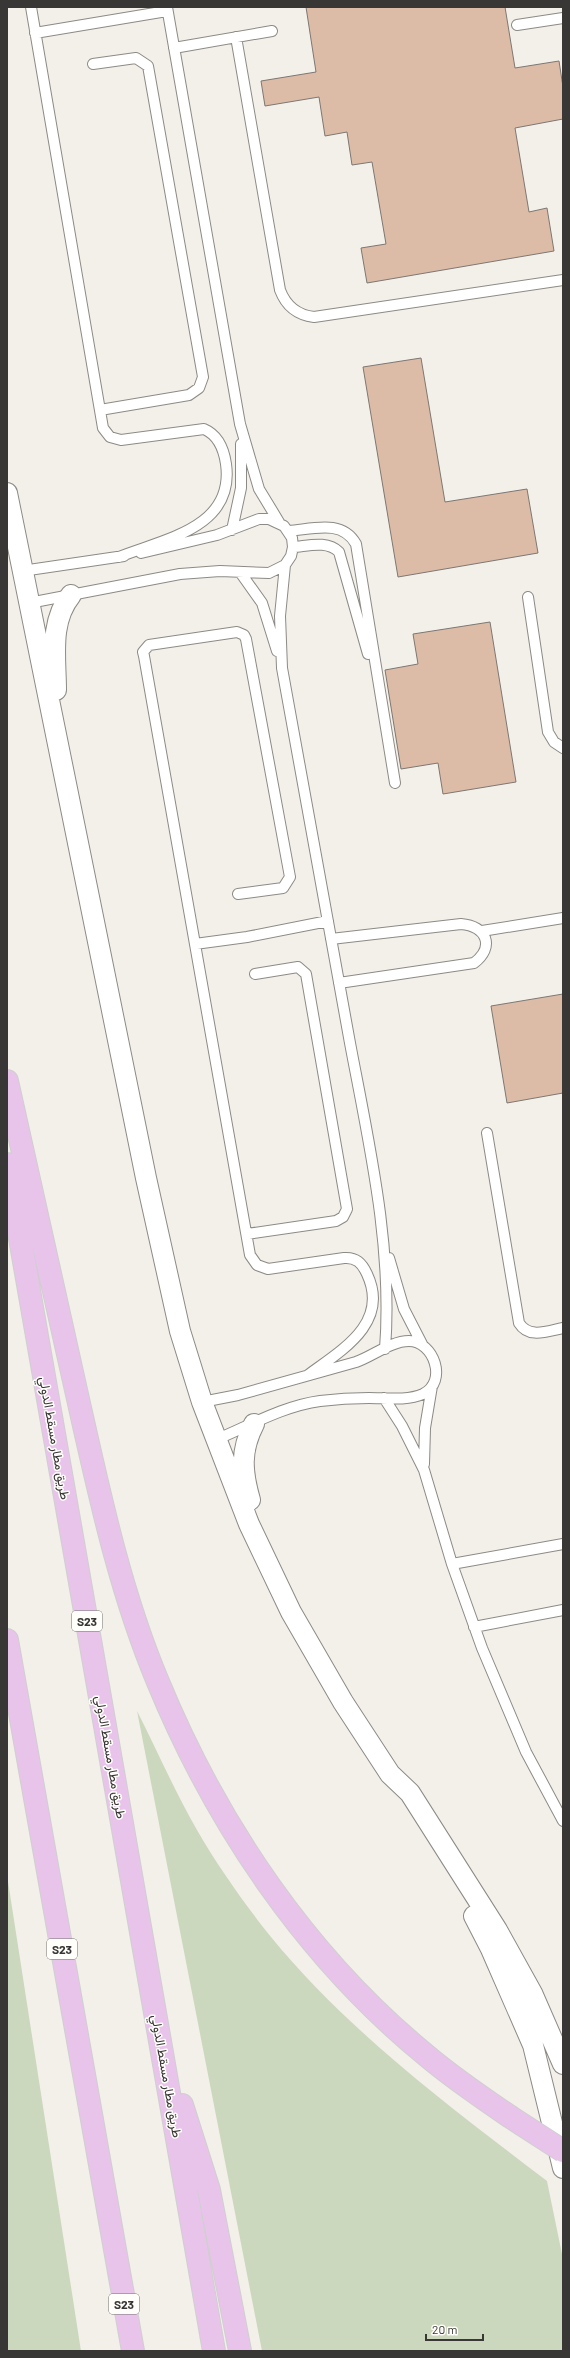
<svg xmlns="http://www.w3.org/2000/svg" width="570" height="2358" font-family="Barlow,Vazirmatn,sans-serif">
<rect width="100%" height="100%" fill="#f3f0ea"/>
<!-- green -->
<path fill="#cbd8bd" d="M137 1711C157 1750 175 1792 197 1830 217 1865 246 1906 271 1937 349 2032 450 2107 547 2181L563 2259V2351H262Z
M7 1875 81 2351H7Z"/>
<!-- building -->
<path fill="#ddbca7" stroke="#7c7773" d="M306 7H505L515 68 559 61 563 87V119L515 128 529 212 547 208 554 251 367 283 361 248 386 244 372 162 352 165 347 132 325 136 319 97 265 106 261 81 316 72Z
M421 358 445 502 527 489 538 553 398 577 363 367Z
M490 622 516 782 443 794 438 763 401 769 385 670 418 664 413 634Z
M563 994V1093L507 1103 491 1006Z"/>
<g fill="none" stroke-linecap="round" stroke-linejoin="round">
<!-- lane casing -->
<g stroke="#8d8a85" stroke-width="12">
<path id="lane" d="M31 7 103 428 110 437 121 440 204 429C218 435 224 450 226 464 235 528 164 539 119 557
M167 7 240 424 259 489 279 522
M517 25 563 18
M35 33 167 11
M236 37 280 290C286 306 297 315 314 317L563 280
M174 48 272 31
M93 64 136 58 148 66 203 377 199 388 189 395 100 410
M232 530 241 488V444
M289 531C313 529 342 519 356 544L395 783
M293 547C308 546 327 540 339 552L368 654
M285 565 280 616 282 668C305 793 328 918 350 1043 369 1144 393 1247 385 1349
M22 571 124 556
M240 572 262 603 277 651
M528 597 548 732 554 742 563 748
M29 603 180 574 220 571 269 573 285 565 291 556 293 547 292 538 284 526 269 519H259L217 535 141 553
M238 894 283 888 290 877 246 639 244 635 237 632 149 645 143 652 144 656 250 1255 257 1265 268 1269 344 1258C356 1257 362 1263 367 1274 390 1323 342 1350 308 1375
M482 931 563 918
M331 939 461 924C487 926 495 947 474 963L339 983
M195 944 247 937 328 921
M487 1133 519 1323C529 1339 547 1331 563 1328
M247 1234 336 1221 343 1217 347 1209 306 974 298 967 255 974
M389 1258 404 1309 422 1344
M384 1398 402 1426 424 1470 452 1564 482 1648 526 1752 563 1821
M202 1402 238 1395 356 1362C373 1356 391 1341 409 1341 434 1341 448 1382 423 1394 407 1401 385 1398 369 1398 353 1398 336 1399 320 1401 283 1406 249 1426 215 1440
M424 1464 425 1428 432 1386
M452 1564 563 1544
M474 1627 563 1610"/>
</g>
<!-- street casing -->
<g stroke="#8d8a85" stroke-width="22">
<path id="street" d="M7 493 146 1178 180 1331 202 1402 249 1524 291 1612 343 1702 390 1774 410 1793 497 1930 532 1993 563 2064
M56 690C56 658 49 622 71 595
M250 1500C242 1472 240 1451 254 1424
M474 1916 491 1949 533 2045 563 2168"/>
</g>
<!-- primary casing -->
<g stroke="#cfcfcf" stroke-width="24">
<path id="primary" d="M7 1081C30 1184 53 1287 76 1390 98 1488 119 1589 158 1682 217 1825 307 1958 427 2056 453 2078 481 2097 509 2116
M7 1164 214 2351
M7 1640 133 2351
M182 2105 209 2190 240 2351"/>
</g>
<!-- lane -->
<use href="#lane" stroke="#fff" stroke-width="10"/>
<!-- street -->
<use href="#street" stroke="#fff" stroke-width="20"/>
<!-- primary -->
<use href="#primary" stroke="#e8c4eb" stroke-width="22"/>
<!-- primary-bridge casing -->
<g stroke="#cfcfcf" stroke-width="24" stroke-linecap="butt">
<path id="primary-bridge" d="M509 2116 563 2151"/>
</g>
<!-- primary-bridge -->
<use href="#primary-bridge" stroke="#e8c4eb" stroke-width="22"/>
</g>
<g text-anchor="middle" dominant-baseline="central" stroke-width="3" stroke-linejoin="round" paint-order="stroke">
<!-- shield labels -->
<g fill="#fffefb" stroke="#747370" stroke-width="1">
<rect x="72" y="1611" width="30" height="20" rx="3"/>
<rect x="47" y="1939" width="30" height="20" rx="3"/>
<rect x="109" y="2294" width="30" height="20" rx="3"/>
</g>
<g font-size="12" font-weight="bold" fill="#393735">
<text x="87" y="1621">S23</text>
<text x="62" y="1949">S23</text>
<text x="124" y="2304">S23</text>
</g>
<!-- street labels -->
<g font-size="13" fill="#393735" stroke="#fffefb">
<text transform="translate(55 1438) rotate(80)">طريق مطار مسقط الدولي</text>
<text transform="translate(111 1757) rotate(80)">طريق مطار مسقط الدولي</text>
<text transform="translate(167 2076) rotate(80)">طريق مطار مسقط الدولي</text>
</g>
</g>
<!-- border -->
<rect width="570" height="2358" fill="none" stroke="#393735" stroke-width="16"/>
<!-- scale -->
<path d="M426 2334v6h57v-6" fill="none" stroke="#393735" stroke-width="2"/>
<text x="432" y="2334" font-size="12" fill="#393735" stroke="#fffefb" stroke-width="3" paint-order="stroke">20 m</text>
</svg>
